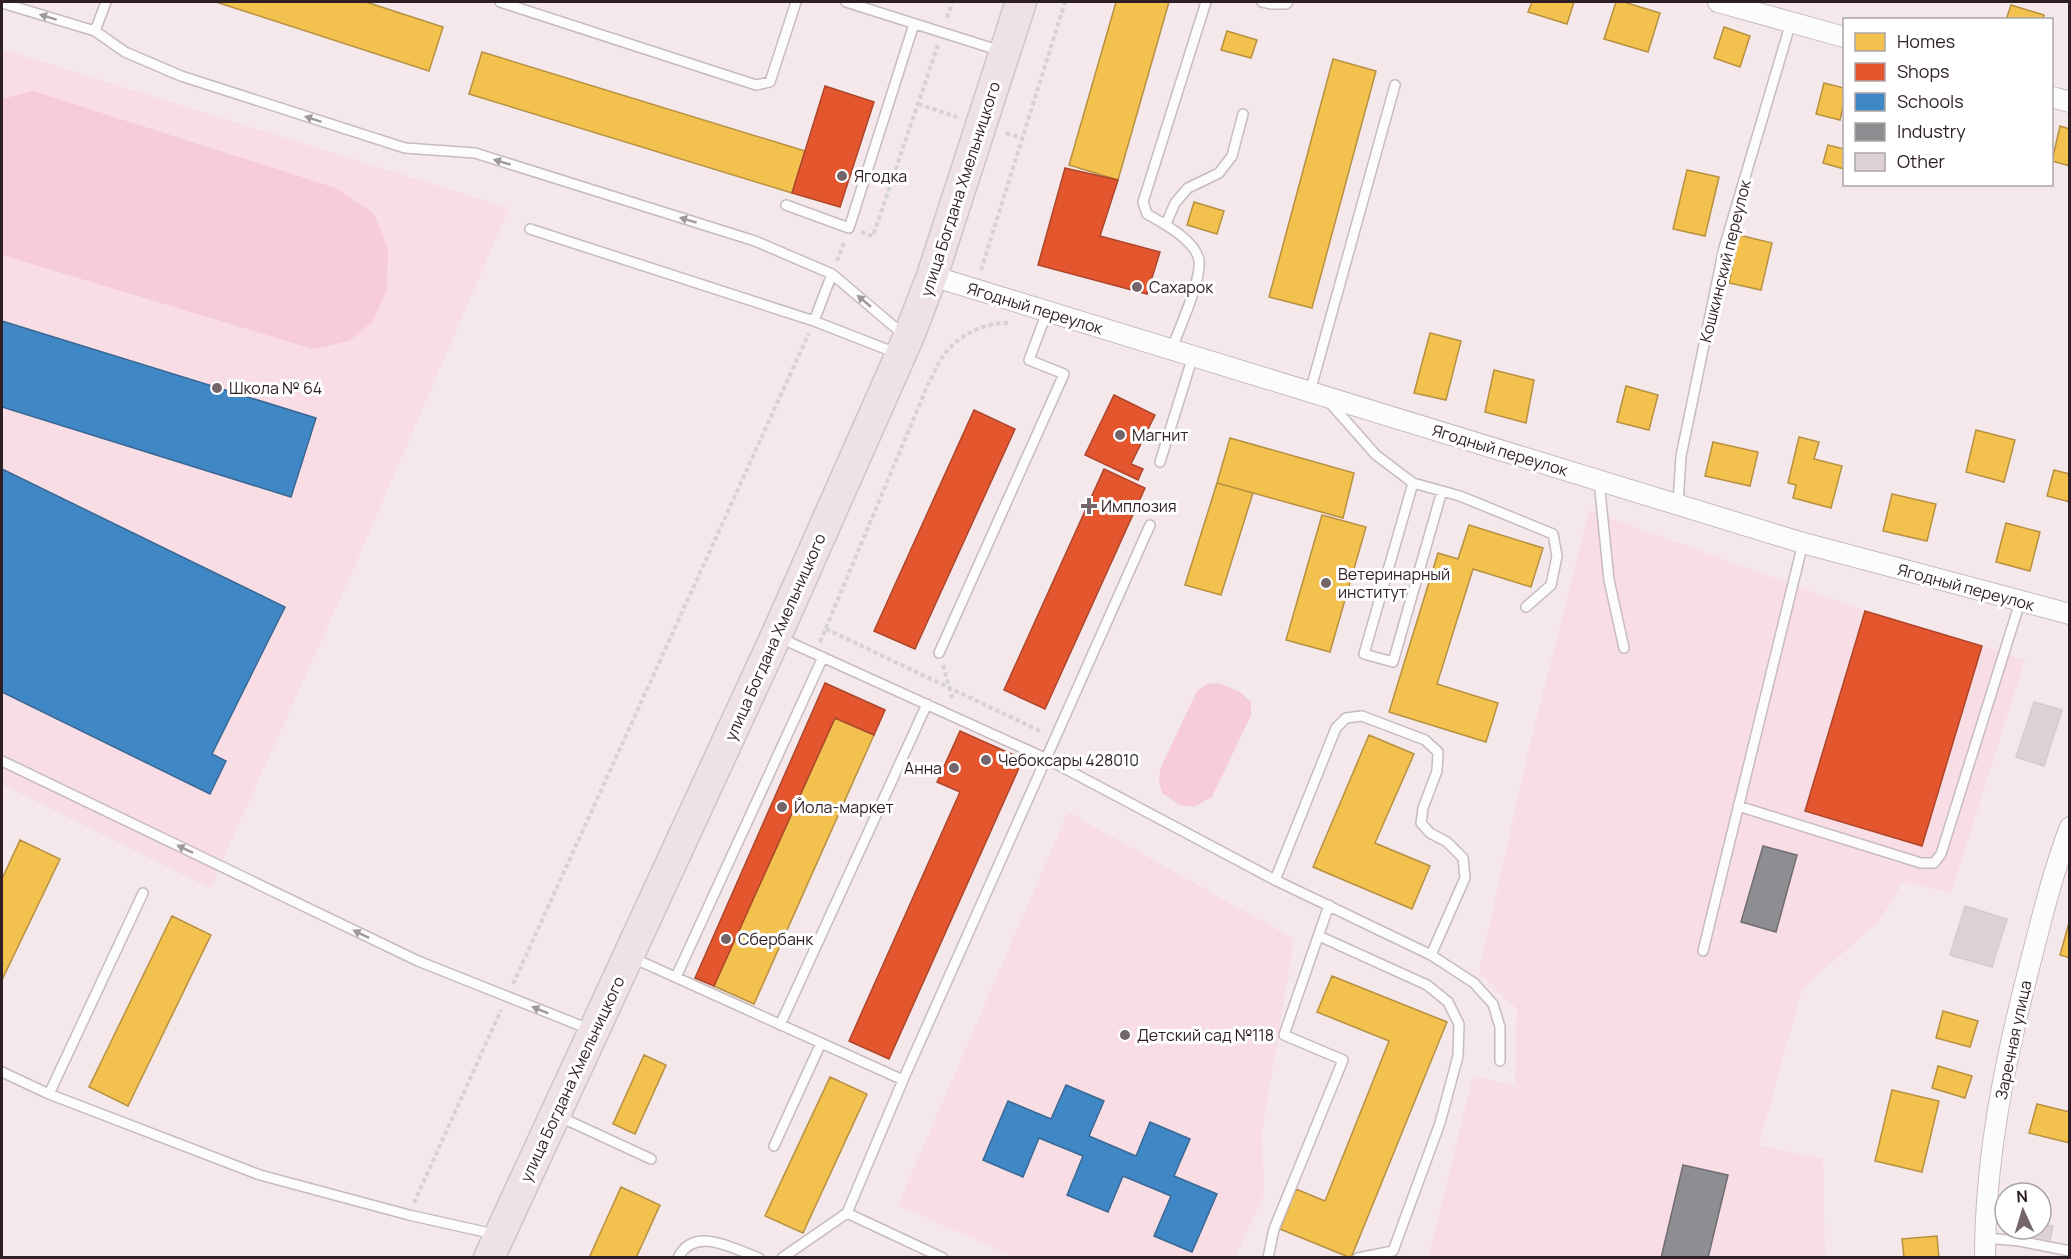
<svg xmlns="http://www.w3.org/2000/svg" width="2071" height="1259" font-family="Manrope,sans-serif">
<rect width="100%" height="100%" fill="#f4e8eb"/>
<!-- built -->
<path fill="#f8dde4" d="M2 49 509 208 354 568 210 888 2 784Z
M1589 510 1865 611 1806 811 1922 845 1982 646 2025 660 1951 893 1903 882 1879 921 1802 989 1759 1145 1823 1159 1825 1257 1428 1258 1473 1076 1515 1086 1517 1009 1479 972 1527 756Z
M1068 812 1294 939 1262 1131 1264 1194 1235 1257H1014L898 1205Z"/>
<!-- green -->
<path fill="#f6ccd8" d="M33 91 336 188 374 214 388 248 387 291 372 322 349 341 313 349 2 255V99Z
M1219 683 1240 692 1251 702V715L1212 797 1194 807 1180 805 1162 793 1159 782 1160 769 1197 691 1207 684Z"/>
<!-- homes -->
<path fill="#f2c14e" stroke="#b79041" stroke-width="1.5" d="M216 2H366L443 27 429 71Z
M1116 2H1169L1118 180 1069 165Z
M1532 2H1574L1567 24 1528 12Z
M1616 2H1624L1660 13 1648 52 1604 39Z
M2011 5 2044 15 2043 20H2006Z
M1724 27 1750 36 1740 67 1714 58Z
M1227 31 1257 40 1251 58 1221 50Z
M482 52 805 151 792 193 469 94Z
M1333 59 1376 71 1312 308 1269 297Z
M1824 83 1844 88V102L1840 120 1816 114Z
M2060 126 2070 129V166L2052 161Z
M1828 145 1844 149V169L1823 163Z
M1687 170 1719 177 1705 236 1673 229Z
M1194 202 1224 211 1217 234 1187 225Z
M1739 235 1772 243 1761 290 1729 283Z
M1430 333 1461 341 1446 400 1414 393Z
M1494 370 1534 380 1526 423 1485 412Z
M1626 386 1658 395 1649 430 1617 422Z
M1976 430 2015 440 2004 482 1966 472Z
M1799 437 1819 442 1814 459 1842 466 1831 508 1793 498 1796 485 1788 483Z
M1230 438 1354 473 1343 518 1217 483Z
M1713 442 1758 452 1750 486 1705 476Z
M2054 470 2070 474V502L2047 496Z
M1217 483 1253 493 1221 595 1185 585Z
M1892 494 1936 504 1927 541 1883 531Z
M1322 515 1366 527 1330 652 1286 640Z
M2006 523 2040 532 2030 571 1996 562Z
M1469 525 1543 548 1531 587 1473 569 1437 684 1498 703 1486 742 1389 712 1438 553 1458 559Z
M835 718 874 735 754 1004 714 986Z
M1369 735 1414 754 1375 843 1430 866 1412 909 1313 867Z
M20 840 60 859 2 980V879Z
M172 916 211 935 128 1106 89 1087Z
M2070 919V958L2060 955Z
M1332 976 1447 1022 1351 1258 1280 1229 1296 1189 1325 1201 1389 1041 1317 1012Z
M1943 1011 1978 1021 1970 1047 1936 1038Z
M644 1055 666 1065 635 1134 613 1124Z
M1938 1066 1972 1076 1965 1098 1932 1088Z
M830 1077 867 1094 803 1233 765 1216Z
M1892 1090 1939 1101 1922 1172 1875 1161Z
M2037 1104 2070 1112V1143L2029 1133Z
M621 1187 660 1205 636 1258H589Z
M1937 1236 1939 1258H1904L1902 1239Z"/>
<!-- shops -->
<path fill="#e4572e" stroke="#ad462b" stroke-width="1.5" d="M825 86 874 102 840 207 792 193Z
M1065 168 1118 180 1100 236 1160 252 1147 294 1038 265Z
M1114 395 1155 415 1131 464 1143 469 1138 480 1085 455Z
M974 410 1015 429 915 649 874 631Z
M1104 469 1145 488 1045 709 1004 690Z
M1865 611 1982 646 1922 846 1805 811Z
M825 683 885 710 874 735 835 718 714 986 695 978Z
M960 731 1023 759 889 1059 849 1041 960 792 937 782Z"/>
<!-- schools -->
<path fill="#3f88c5" stroke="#3a6894" stroke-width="1.5" d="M2 321 316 418 291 497 2 407Z
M2 469 285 607 212 754 226 761 210 794 2 692Z
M1066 1085 1104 1101 1089 1136 1136 1156 1150 1122 1190 1139 1174 1176 1217 1194 1192 1252 1154 1236 1171 1196 1123 1176 1108 1212 1067 1195 1083 1156 1039 1138 1023 1177 983 1160 1008 1101 1051 1119Z"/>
<!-- industry -->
<path fill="#8d8d92" stroke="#706c71" stroke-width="1.5" d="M1763 846 1797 855 1776 932 1741 922Z
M1683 1165 1728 1175 1708 1258H1661Z"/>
<!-- building -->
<path fill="#ded1d4" stroke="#d7cacd" stroke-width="1.5" d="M2034 702 2062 710 2044 766 2016 757Z
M1965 906 2007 919 1992 967 1950 955Z
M2041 1224 2053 1226 2049 1244 2010 1235 2011 1229H2041Z"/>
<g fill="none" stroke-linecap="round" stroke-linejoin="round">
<!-- service casing -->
<g stroke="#c7bbbe" stroke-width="12">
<path id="service" d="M500 2 756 85 770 82 796 2
M846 2 1001 51
M1262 2 1272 4H1286L1288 2
M2 3 95 31 125 52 181 76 405 148 475 153 755 241 832 274 904 335
M95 31 106 2
M786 205 849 228 914 24
M1166 224 1175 203 1188 188 1219 173 1232 156 1243 114
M530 229 814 321 896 353
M814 321 832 274
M1171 350C1179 330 1202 279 1199 260 1195 240 1163 223 1147 214L1143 202 1206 2
M1310 392 1395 85
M1330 403 1376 455 1413 483 1460 496 1553 534 1557 556 1551 585 1526 607
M1160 462 1193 356
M1599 481 1609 580 1624 648
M1413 483 1364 654 1393 662 1442 491
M1678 504 1681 456 1724 248 1791 22
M778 637 1047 759 1275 880 1431 955 1474 983 1493 1004 1500 1027V1061
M939 653 1064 374 1029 360 1047 312
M2 761 418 961 589 1029
M1738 806 1921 863H1934L1941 854 2020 602
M1275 880 1336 728 1346 718 1362 716 1425 740 1438 752 1437 771 1423 808 1421 823 1430 833 1447 842 1463 858 1465 878 1431 955
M1319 936 1427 985 1448 1002 1459 1024 1458 1056 1440 1123 1393 1251 1358 1258
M1703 951 1803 543
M633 958 903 1080
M676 977 823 657
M780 1025 927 704
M2 1072 49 1094 260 1175 409 1215 494 1234
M49 1094 143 893
M558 1116 651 1159
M774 1146 821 1043
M847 1213 943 1258
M1985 1238 2019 1241 2070 1251
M678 1258C694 1225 734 1249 759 1258
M782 1258 847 1213 903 1080 1150 525
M1268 1258 1274 1229 1343 1060 1284 1035 1329 905"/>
</g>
<!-- minor casing -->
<g stroke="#c7bbbe" stroke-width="22">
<path id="minor" d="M1718 2 1844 37
M2052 97 2070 102
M932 276 1803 543 2070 614
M1985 1258C1985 1158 2005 1060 2030 964 2042 917 2053 872 2070 827"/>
</g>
<!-- primary casing -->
<g stroke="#cdc6c8" stroke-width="33">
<path id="primary" d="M489 1258 776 636 908 338 932 276 1021 2"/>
</g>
<!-- path -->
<path stroke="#d6d3d3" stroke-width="4" stroke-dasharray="4.5 3" stroke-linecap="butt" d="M947 18 952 2
M918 104 957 117
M1006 133 1022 138
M861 232 873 236 938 45
M837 261 845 240
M981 270 1065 2
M826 629 1042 732
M820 642 929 382C934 374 937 364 943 356 957 336 984 322 1009 323
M943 665 953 701
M513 984 809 333
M414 1203 501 1010"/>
<!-- service -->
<use href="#service" stroke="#fdfcfc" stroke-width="9"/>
<!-- minor -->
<use href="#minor" stroke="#fdfcfc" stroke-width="20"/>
<!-- primary -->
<use href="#primary" stroke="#eee2e7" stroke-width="30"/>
</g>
<!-- one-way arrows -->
<defs><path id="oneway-solid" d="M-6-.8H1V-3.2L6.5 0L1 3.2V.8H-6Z" transform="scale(1.5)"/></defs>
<g fill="#9f999a">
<use href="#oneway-solid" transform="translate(48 17) rotate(-163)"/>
<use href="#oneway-solid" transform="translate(313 119) rotate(-162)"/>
<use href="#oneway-solid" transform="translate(502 162) rotate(-163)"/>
<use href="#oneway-solid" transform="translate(688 220) rotate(-163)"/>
<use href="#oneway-solid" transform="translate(864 301) rotate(-140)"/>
<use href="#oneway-solid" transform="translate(185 849) rotate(-154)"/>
<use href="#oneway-solid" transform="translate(361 934) rotate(-154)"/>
<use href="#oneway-solid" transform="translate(540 1010) rotate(-158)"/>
</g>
<!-- markers -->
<g fill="#736569" stroke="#fff" stroke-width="2">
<circle cx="842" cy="176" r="6"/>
<circle cx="1137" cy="287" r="6"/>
<circle cx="217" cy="388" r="6"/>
<circle cx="1120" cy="435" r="6"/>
<path d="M1086 497h6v6h6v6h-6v6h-6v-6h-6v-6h6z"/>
<circle cx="1326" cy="583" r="6"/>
<circle cx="986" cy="760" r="6"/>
<circle cx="954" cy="768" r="6"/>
<circle cx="782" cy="807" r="6"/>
<circle cx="726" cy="939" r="6"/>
<circle cx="1125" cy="1035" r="6"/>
</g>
<g text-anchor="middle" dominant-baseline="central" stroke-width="6" stroke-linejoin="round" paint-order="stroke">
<!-- poi labels -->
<g font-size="16" fill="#2d1f23" stroke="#fff" text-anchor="start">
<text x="854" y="176">Ягодка</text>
<text x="1149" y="287">Сахарок</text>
<text x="229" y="388">Школа № 64</text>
<text x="1132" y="435">Магнит</text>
<text x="1101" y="506">Имплозия</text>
<text x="1338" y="574">Ветеринарный<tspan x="1338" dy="18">институт</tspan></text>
<text x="998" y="760">Чебоксары 428010</text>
<text x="942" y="768" text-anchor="end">Анна</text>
<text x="794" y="807">Йола-маркет</text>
<text x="738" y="939">Сбербанк</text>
<text x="1137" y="1035">Детский сад №118</text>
</g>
<!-- street labels -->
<g font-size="16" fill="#2d1f23" stroke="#fff">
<text transform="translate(960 189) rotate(-72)">улица Богдана Хмельницкого</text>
<text transform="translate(1725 261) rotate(-76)">Кошкинский переулок</text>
<text transform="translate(1035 308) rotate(17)">Ягодный переулок</text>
<text transform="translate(1500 450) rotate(17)">Ягодный переулок</text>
<text transform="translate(1966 587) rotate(15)">Ягодный переулок</text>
<text transform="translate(775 637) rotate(-66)">улица Богдана Хмельницкого</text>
<text transform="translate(2013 1040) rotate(-78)">Заречная улица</text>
<text transform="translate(572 1079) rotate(-65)">улица Богдана Хмельницкого</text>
</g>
</g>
<!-- border -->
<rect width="2071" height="1259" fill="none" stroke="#2d1f23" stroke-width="6"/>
<!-- legend -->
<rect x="1843" y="18" width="210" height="168" fill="#ffffff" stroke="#aba5a7" stroke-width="1.5"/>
<rect x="1855" y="33" width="30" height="18" fill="#f2c14e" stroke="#aba5a7" stroke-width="1.5"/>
<text x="1897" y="48" font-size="18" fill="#2d1f23">Homes</text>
<rect x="1855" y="63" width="30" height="18" fill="#e4572e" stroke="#aba5a7" stroke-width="1.5"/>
<text x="1897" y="78" font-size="18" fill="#2d1f23">Shops</text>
<rect x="1855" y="93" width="30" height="18" fill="#3f88c5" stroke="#aba5a7" stroke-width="1.5"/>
<text x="1897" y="108" font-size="18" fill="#2d1f23">Schools</text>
<rect x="1855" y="123" width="30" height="18" fill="#8d8d92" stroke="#aba5a7" stroke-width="1.5"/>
<text x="1897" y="138" font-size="18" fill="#2d1f23">Industry</text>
<rect x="1855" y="153" width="30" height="18" fill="#ded1d4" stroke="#aba5a7" stroke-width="1.5"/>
<text x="1897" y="168" font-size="18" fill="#2d1f23">Other</text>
<!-- north arrow -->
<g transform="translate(2023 1211) rotate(356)"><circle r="28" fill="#ffffff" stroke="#aba5a7" stroke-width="1.5"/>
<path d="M0-4.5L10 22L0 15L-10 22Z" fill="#736569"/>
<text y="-9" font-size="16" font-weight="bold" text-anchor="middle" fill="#2d1f23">N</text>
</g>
</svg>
